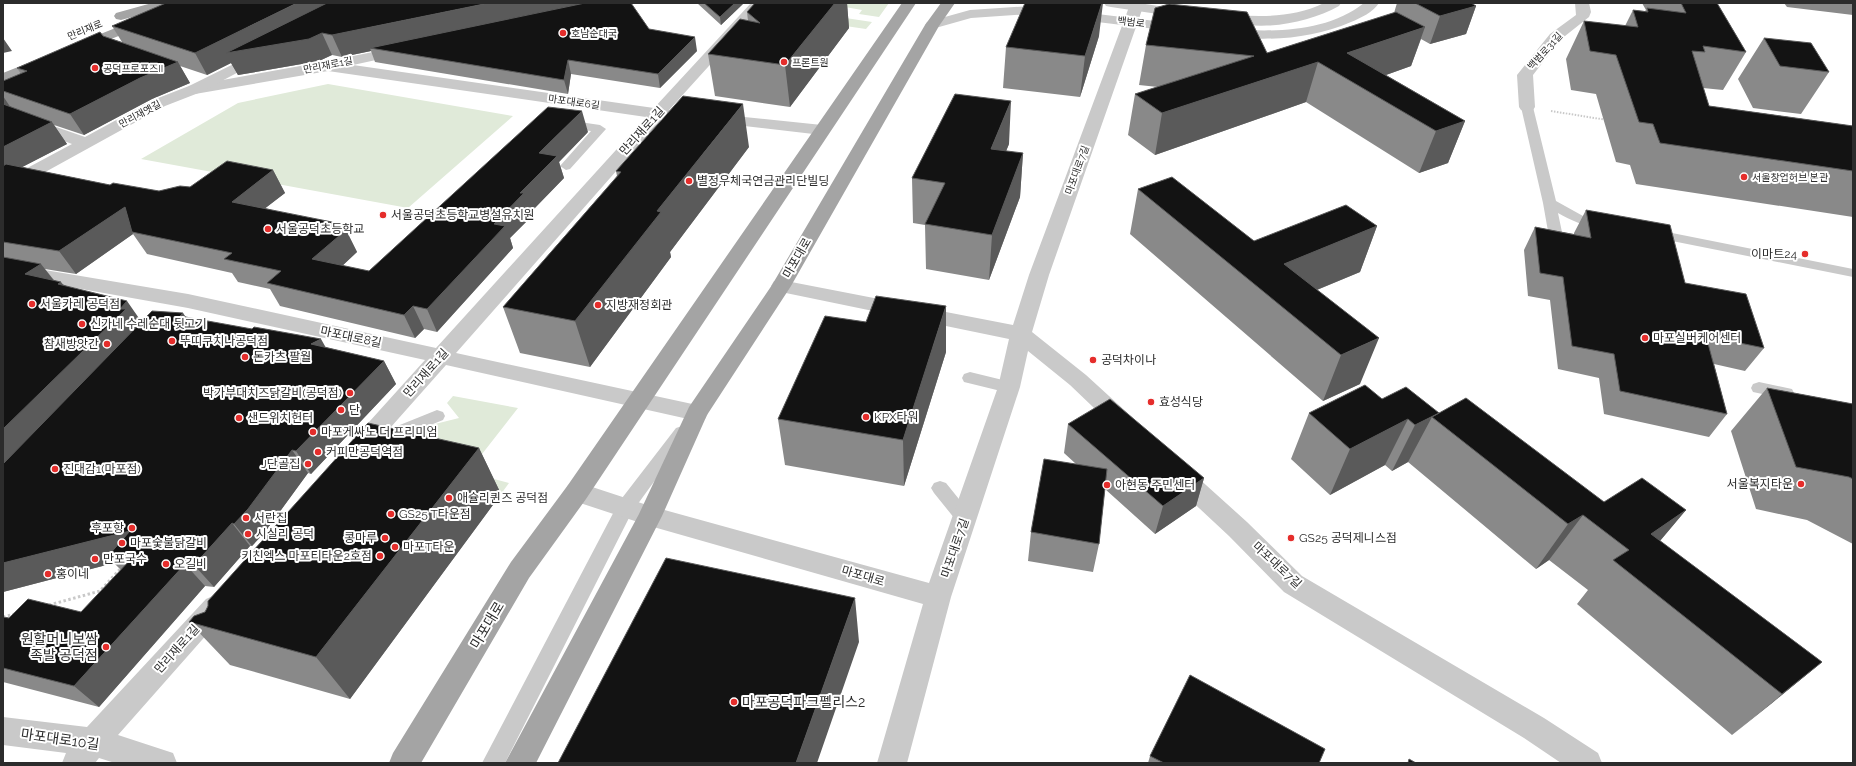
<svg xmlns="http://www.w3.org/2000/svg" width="1856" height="766" font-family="Raleway,'Noto Sans KR',sans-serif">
<rect width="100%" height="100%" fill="#fff"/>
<!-- green -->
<path fill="#e0ead9" d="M848 3H889L879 17 859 14 862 10 845 7Z
M839 17 872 22 866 29 818 22Z
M328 84 513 116 408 208 141 159 238 103Z
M453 396 518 408 468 472 509 483 501 494 394 469 431 425 459 418 447 403Z"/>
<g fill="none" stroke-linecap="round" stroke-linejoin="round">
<!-- path-far1 -->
<path stroke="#c9c9c9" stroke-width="2" stroke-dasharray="1.5 1.5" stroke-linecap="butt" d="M1551 111 1607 120"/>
<!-- path -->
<path stroke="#c9c9c9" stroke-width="3" stroke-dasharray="2.5 2.5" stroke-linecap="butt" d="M49 605 100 591 122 567
M3 617 15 614"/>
<!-- service -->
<path fill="#c9c9c9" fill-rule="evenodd" d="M1527 104 1533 107 1556 201 1583 216 1607 220 1609 223 1607 226C1591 230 1572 221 1558 213L1563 237 1561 240H1551L1549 237 1543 203 1521 107Z
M566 120 600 125 606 129 570 169 566 170 560 166 591 131 562 127 560 124 562 121Z
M1652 229 1853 269V277L1647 236 1645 233 1647 230Z
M970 372 1015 383 1017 387 1015 391 1009 393 964 382 962 378 964 374Z
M1759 382 1792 389 1794 393 1792 397 1786 399 1753 392 1751 388 1753 384Z
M437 410 443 412 445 416 443 420 381 445 375 443 373 439 375 435Z
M682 426 688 428 690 432 632 512 505 763H482L619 502 676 428Z
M940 481 946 483 971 514 974 519 971 524 965 526 959 524 934 493 931 488 934 483Z"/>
<!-- minor -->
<path fill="#c9c9c9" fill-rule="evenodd" d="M751 3H766L669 110 675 112 677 115 675 118 662 119 456 353 697 405 705 407 708 413 705 419 697 421 446 365 367 454 359 457 351 454 347 448 351 442 425 360 188 308 3 275V263L188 294 436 348 646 117 328 71 195 94 189 92 187 89 189 86 328 61 403 46 408 47 410 50 408 53 353 65 654 108Z
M1135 3 1141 4 1143 7 1049 275 1032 332 1086 375 1132 417 1135 423 1132 429 1124 431 1116 429 1070 385 1028 351 1020 387 951 597 907 763H877L923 604 650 526 568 499 565 492 568 485 577 482 650 506 929 583 998 387 1009 339 781 292 774 291 771 286 774 281 781 280 1013 325 1029 275 1129 7Z
M1575 3H1589L1591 12 1589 17 1560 40 1533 75 1535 107 1533 110 1527 112 1521 110 1519 107 1517 75 1550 34 1576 15Z
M715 114 822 125 828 126 830 130 828 134 822 135 709 122 707 119 709 116Z
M1178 465 1186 467 1247 522 1302 576 1544 718 1598 753 1602 763H1561L1524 738 1284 592 1229 536 1170 481 1166 474 1170 467Z
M215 595 224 599 228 607 224 615 118 735 173 753 177 763H115L99 758 95 763H62L66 753 3 745V717L87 727 206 599Z"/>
<!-- tertiary -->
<path fill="#c9c9c9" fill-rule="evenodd" d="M1104 3H1139L1171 8 1176 9 1178 12 1176 15 1171 16 1111 7 1106 6Z
M1324 3H1341L1339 6C1308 23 1265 31 1230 22L1228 19 1230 16 1235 15C1265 17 1296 17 1324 3Z
M1364 3H1379C1373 12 1361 18 1351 22 1312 39 1271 41 1228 37L1223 36 1221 33 1223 30 1228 29C1273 32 1326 33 1364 3Z
M1031 6 1180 24 1185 25 1187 28 1185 31 1180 32 1031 14 971 18 932 29 927 28 925 25 927 22 970 10Z
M260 51 265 52 267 55 265 58 201 92 165 106 9 192 3 193V181L72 144 27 127 25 124 27 121 33 119 39 121 85 137 153 100 189 86Z"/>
<!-- primary -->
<path fill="#a4a4a4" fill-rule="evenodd" d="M152 3H175L173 6 121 20 116 19 114 16 116 13Z
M902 3H916L586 499 529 578 421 763H389L393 753 511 562 568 485Z
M941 3H955L939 26 791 286 707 415 662 516 536 763H505L639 514 689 407 772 285 925 25Z
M143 17 148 18 150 21 148 24 3 83V73Z"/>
</g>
<!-- wall -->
<path fill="#898989" d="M697 3H744L721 25Z
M755 3H847L849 28 790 107 715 96 708 54 748 21 747 12Z
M1397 3H1471L1476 6 1466 34 1430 44 1421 39 1411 66 1386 75 1465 121 1448 163 1419 173 1306 102 1155 155 1128 135 1135 94 1158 87 1139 85 1146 45 1267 53 1394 13Z
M1642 3H1717L1746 52 1723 90 1703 88 1709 106 1853 126V217L1636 184 1630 165 1616 162 1596 94 1571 90 1566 59 1584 21 1625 26 1633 10 1645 11 1646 10Z
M1784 3H1853V15L1787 7Z
M112 26 649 29 697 51 660 88 571 74 568 94 375 62 371 51 342 57 332 55 319 61 238 75 231 63 207 75 180 66 190 83 152 99 84 135 54 125 67 144 22 167 110 185 159 191 190 187 273 170 285 193 265 208 340 229 346 230 357 252 342 266 369 271 588 132 559 162 564 178 531 212 532 216 510 238 513 248 437 332 424 329 415 338 280 306 270 289 238 282 232 273 147 254 133 234 76 274 45 269 54 280 142 322 183 313 185 317 325 347 384 361 396 384 311 474 308 473 265 532 252 546H250L214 587 205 586 99 707 3 682V617L9 618 81 612 121 570 114 563 3 592V81L21 74 17 68 103 36 122 42Z
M1099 36 1080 97 1003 88 1006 47Z
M1764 38 1829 72 1801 114 1753 108 1738 79Z
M1009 144 1006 151 1023 153 1020 197 989 280 926 269 925 225 913 223 912 178Z
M749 147 670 252 671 257 590 367 520 353 503 307 617 176 616 171Z
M1138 189 1254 241 1377 226 1360 272 1317 290 1360 384 1323 401 1130 234Z
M1586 210 1685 283 1764 348 1745 371 1714 364 1727 414 1709 437 1604 414 1599 378 1558 369 1550 300 1528 296 1524 250 1535 227 1574 234V233Z
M866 322 946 352 904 486 785 465 778 419Z
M1767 388 1853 404V544L1807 520 1756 509 1731 431Z
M1309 413H1439L1604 502 1686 510 1660 541 1822 662 1732 735 1577 604 1588 590 1549 560 1536 569 1408 462 1392 471 1385 465 1330 495 1291 459Z
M1068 424 1204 478 1196 506 1155 534 1105 489 1099 544 1093 572 1028 561 1031 532 1076 464 1064 453Z
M479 448 501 494 350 699 230 665 189 622Z
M1150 756 1319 763H1148Z"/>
<!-- shaded-wall -->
<path fill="#5a5a5a" d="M297 3H349L322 33 332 55 319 61 238 75 231 63 207 75 195 53Z
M489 3H598L370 48 371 51 342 57 332 35Z
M735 3H744L721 25 720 17Z
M835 3H847L849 28 790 107 785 65Z
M1102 3H1103L1099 36 1080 97 1085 56Z
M1476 6 1466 34 1430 44 1440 16Z
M1425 27 1411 66 1358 85 1347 53Z
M695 37 697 51 660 88 658 74Z
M3 38 12 51 3 53Z
M568 60 571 74 568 94 564 80Z
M178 62 190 83 152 99 84 135 70 114 140 78Z
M1318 62 1306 102 1155 155 1162 113Z
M3 96 13 111 3 117Z
M1011 101 1009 144 989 193 991 149Z
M743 104 749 147 670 252 671 257 590 367 575 321 657 211Z
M582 111 588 132 559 162 564 178 531 212 532 216 510 238 513 248 437 332 427 309 494 224 520 193 539 153Z
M1465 121 1448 163 1419 173 1436 131Z
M52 122 67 144 3 177V147Z
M1023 153 1020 197 989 280 992 235Z
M273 170 285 193 245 224 232 202Z
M125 207 132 232 133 234 76 274 59 251Z
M337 223 342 233 346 230 357 252 325 282 312 259 332 228Z
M1377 226 1360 272 1280 305 1284 264Z
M41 264 58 286 25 274Z
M61 282 79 305 58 284Z
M127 301 143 324 3 474V429Z
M413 306 424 329 415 338 404 315Z
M946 306V352L904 486 903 440Z
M183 313 199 336 180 316Z
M1379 338 1360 384 1323 401 1341 355Z
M321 339 334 362 311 344Z
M384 361 396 384 311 474 296 451Z
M1432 417 1408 462 1392 471 1415 425Z
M1408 419 1385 465 1330 495 1350 449Z
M479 448 501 494 350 699 316 657Z
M292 450 308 473 265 532 252 546 234 524Z
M1204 478 1196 506 1155 534 1163 506Z
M1686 510 1648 555 1651 534Z
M1583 515 1549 560 1536 569 1568 524Z
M232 523 250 546 214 587 194 565Z
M130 531 108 556 114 563 3 592V563Z
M185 564 205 586 99 707 74 686Z
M855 598 859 642 817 763H796Z
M1822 662 1771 704 1732 735 1782 694Z"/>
<!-- building -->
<path fill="#131313" stroke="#5a5a5a" d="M166 3H297L195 53 112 26Z
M327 3H489L332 35 322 33 309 39 226 53Z
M585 3H631L649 29 695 37 658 74 568 60 564 80 370 48Z
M704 3H735L720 17Z
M755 3H835L785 65 708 54 740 19 760 23 747 12Z
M1025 3H1102L1085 56 1006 47Z
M1415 3H1471L1476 6 1440 16Z
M1681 3H1717L1746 52 1703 46 1705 52 1692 51 1709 106 1853 126V171L1660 143 1653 124 1639 122 1616 55 1590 51 1584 21 1638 27 1633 10 1648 12 1647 8 1686 13Z
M1169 4 1247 12 1267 53 1396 12 1425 27 1347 53 1465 121 1436 131 1318 62 1162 113 1135 94 1254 56 1146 45 1155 8Z
M100 32 103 36 178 62 140 78 70 114 3 91V81L27 71 17 68Z
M1764 38 1811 43 1829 72 1780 66Z
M955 94 1011 101 991 149 1023 153 992 235 925 224 945 183 912 178Z
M683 96 743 104 657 211 661 212 575 321 503 307 621 172 616 171Z
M3 104 52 122 3 147Z
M548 107 582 111 539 153 557 156 520 193H524L494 224 505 226 427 309 413 306 404 315 267 283 281 271 224 259 232 253 132 232 125 207 59 251 3 242V166L6 164 110 185 113 183 159 191 180 186 190 187 227 161 273 170 232 202 337 223 332 228 346 230 312 259 369 271Z
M1172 177 1254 241 1346 205 1377 226 1284 264 1379 338 1341 355 1138 189Z
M1586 210 1670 225 1685 283 1746 294 1764 348 1706 336 1727 414 1620 391 1614 354 1572 346 1563 277 1540 273 1535 227 1591 238Z
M3 257 41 264 25 274 61 282 58 284 127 301 120 309H126L3 429Z
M876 296 946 306 903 440 778 419 825 316 866 322Z
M152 311 183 313 180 316 252 329 254 327 321 339 311 344 384 361 296 451 292 450 248 509 234 524 232 523 194 565 185 564 74 686 3 668V617L9 618 28 599 81 612 131 559 108 556 130 531 3 563V464Z
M1365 385 1382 399 1406 387 1439 413 1415 425 1408 419 1350 449 1309 413Z
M1767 388 1853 404V479L1849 477 1796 467Z
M1466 398 1604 502 1642 478 1686 510 1651 534 1822 662 1782 694 1613 560 1629 550 1583 515 1568 524 1432 417Z
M1110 399 1204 478 1163 506 1068 424Z
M368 423 479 448 316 657 189 622 194 616 205 612 208 606V601Z
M1044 459 1107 469 1099 544 1031 532Z
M666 558 855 598 796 763H558Z
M1190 675 1325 749 1319 763H1164L1150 756Z
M1409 759 1416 763H1408Z"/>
<!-- markers -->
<g fill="#e52d2b" stroke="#fff" stroke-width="1.5">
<circle cx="563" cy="33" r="4"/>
<circle cx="784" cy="62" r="4"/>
<circle cx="95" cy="68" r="4"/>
<circle cx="1744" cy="177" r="4"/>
<circle cx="689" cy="181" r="4"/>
<circle cx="383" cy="215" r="4"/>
<circle cx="268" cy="229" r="4"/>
<circle cx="1805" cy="254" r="4"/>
<circle cx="32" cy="304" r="4"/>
<circle cx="598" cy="305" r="4"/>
<circle cx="82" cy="324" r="4"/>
<circle cx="1645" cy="338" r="4"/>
<circle cx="172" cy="341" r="4"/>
<circle cx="107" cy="344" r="4"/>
<circle cx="245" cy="357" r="4"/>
<circle cx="1093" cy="360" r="4"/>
<circle cx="350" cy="393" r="4"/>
<circle cx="1151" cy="402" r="4"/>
<circle cx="341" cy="410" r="4"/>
<circle cx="866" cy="417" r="4"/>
<circle cx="239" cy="418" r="4"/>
<circle cx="313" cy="432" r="4"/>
<circle cx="318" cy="452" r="4"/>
<circle cx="308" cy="464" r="4"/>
<circle cx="55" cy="469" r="4"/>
<circle cx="1801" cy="484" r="4"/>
<circle cx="1107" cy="485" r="4"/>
<circle cx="449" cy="498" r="4"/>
<circle cx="391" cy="514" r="4"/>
<circle cx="246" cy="518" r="4"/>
<circle cx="132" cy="528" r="4"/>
<circle cx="248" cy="534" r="4"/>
<circle cx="385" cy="538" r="4"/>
<circle cx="1291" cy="538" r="4"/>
<circle cx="122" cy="543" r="4"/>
<circle cx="395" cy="547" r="4"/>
<circle cx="380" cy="556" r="4"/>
<circle cx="95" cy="559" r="4"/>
<circle cx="166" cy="564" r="4"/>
<circle cx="48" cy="574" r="4"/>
<circle cx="106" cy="647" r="4"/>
<circle cx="734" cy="702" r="4"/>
</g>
<g text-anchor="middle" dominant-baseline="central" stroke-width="4" stroke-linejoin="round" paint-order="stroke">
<!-- far-street labels -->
<g font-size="10" fill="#2c2c2c" stroke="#fff">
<text transform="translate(1131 22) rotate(7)">백범로</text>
<text transform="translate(85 30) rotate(-22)">만리재로</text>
<text transform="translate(1545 51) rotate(-48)">백범로31길</text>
<text transform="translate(328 65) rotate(-11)">만리재로1길</text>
<text transform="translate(574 102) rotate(8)">마포대로6길</text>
<text transform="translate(140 114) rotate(-28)">만리재옛길</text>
<text transform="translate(1077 170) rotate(-70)">마포대로7길</text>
</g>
<!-- far-poi labels -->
<g font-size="10" fill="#2c2c2c" stroke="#fff" text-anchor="start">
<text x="571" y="33">호남순대국</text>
<text x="792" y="62">프론트원</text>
<text x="103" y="68">공덕프로포즈II</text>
<text x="1752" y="177">서울창업허브 본관</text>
</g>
<!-- street labels -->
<g font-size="12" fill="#2c2c2c" stroke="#fff">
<text transform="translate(642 131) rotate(-48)">만리재로1길</text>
<text transform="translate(797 258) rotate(-60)">마포대로</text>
<text transform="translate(351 337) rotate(12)">마포대로8길</text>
<text transform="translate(426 373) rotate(-48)">만리재로1길</text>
<text transform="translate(955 548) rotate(-71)">마포대로7길</text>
<text transform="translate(1277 565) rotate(43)">마포대로7길</text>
<text transform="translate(863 576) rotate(16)">마포대로</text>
<text transform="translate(177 649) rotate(-48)">만리재로1길</text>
</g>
<!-- poi labels -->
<g font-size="12" fill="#2c2c2c" stroke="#fff" text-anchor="start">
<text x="697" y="181">별정우체국연금관리단빌딩</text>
<text x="391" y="215">서울공덕초등학교병설유치원</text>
<text x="276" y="229">서울공덕초등학교</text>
<text x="1797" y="254" text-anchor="end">이마트24</text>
<text x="40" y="304">서울카레 공덕점</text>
<text x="606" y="305">지방재정회관</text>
<text x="90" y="324">신가네 수레순대 뒷고기</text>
<text x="1653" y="338">마포실버케어센터</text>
<text x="180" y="341">뚜띠쿠치나공덕점</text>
<text x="99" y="344" text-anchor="end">참새방앗간</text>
<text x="253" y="357">돈카츠 팔월</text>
<text x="1101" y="360">공덕차이나</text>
<text x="342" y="393" text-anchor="end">박가부대치즈닭갈비(공덕점)</text>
<text x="1159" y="402">효성식당</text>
<text x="349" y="410">단</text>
<text x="874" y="417">KPX타워</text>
<text x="247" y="418">샌드위치헌터</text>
<text x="321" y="432">마포게싸노 더 프리미엄</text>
<text x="326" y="452">커피만공덕역점</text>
<text x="300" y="464" text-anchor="end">J단골집</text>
<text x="63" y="469">진대감1(마포점)</text>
<text x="1793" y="484" text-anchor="end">서울복지타운</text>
<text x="1115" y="485">아현동 주민센터</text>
<text x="457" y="498">애슐리퀸즈 공덕점</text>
<text x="399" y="514">GS25 T타운점</text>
<text x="254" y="518">서란집</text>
<text x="124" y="528" text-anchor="end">후포항</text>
<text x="256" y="534">시실리 공덕</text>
<text x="377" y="538" text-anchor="end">콩마루</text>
<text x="1299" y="538">GS25 공덕제니스점</text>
<text x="130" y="543">마포숯불닭갈비</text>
<text x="403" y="547">마포T타운</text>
<text x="372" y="556" text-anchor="end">키친엑스 마포티타운2호점</text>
<text x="103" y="559">만포국수</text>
<text x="174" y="564">오길비</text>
<text x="56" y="574">홍이네</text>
</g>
<!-- near-street labels -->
<g font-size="14" fill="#2c2c2c" stroke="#fff">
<text transform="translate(487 625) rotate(-59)">마포대로</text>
<text transform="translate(60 739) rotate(8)">마포대로10길</text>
</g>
<!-- near-poi labels -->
<g font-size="14" fill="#2c2c2c" stroke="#fff" text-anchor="end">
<text x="98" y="639">원할머니보쌈<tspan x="98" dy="16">족발 공덕점</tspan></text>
<text x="742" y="702" text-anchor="start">마포공덕파크펠리스2</text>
</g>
</g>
<!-- border -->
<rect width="1856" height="766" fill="none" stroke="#2c2c2c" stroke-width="8"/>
</svg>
